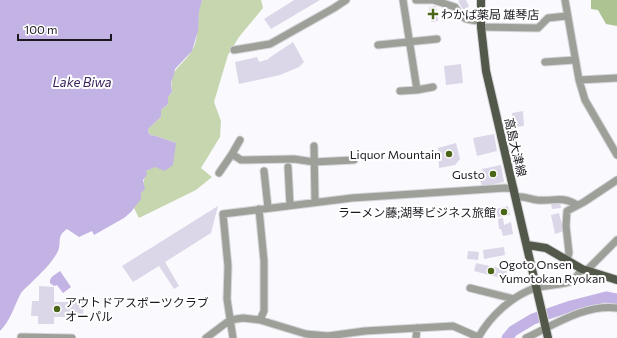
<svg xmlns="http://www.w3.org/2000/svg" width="617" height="338" font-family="Commissioner,'Noto Sans JP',sans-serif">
<rect width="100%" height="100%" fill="#faf9fd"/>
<!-- green -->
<path fill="#c6d7b0" d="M202 0H261L263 8 239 37 228 55 214 102 221 121 220 137 201 168 212 177 196 190 139 218 134 208 140 199 146 171 154 167 176 143C167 140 159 136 150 135L148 131 149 128 161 117V110L168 104V97L172 92C169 68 180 69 191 52 199 41 197 25 199 12 199 8 201 4 202 0Z"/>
<!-- forest -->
<path fill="#adc392" d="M591 0H617V26L606 24 598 10 591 9Z"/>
<!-- water -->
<path fill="#c3b2e4" d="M0 0H202L199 12 198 31 192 51 175 69 174 75 171 82 172 92 168 97V104L161 110V117L149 128 148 131 150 135C159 136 167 140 176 143L173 165 165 171 155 167 146 171 147 175 143 180 145 189 141 193V199L131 212 124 218 94 235 92 231 79 237 67 229C55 237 63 243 57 253 51 264 41 273 32 282 29 285 24 289 21 293 14 306 11 320 0 331Z
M60 271 71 287 63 293 57 285 54 286 50 283C49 277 55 275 60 271Z"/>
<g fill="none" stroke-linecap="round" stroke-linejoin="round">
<!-- river -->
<path stroke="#c3b2e4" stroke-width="11" d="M507 338 513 331 533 319 571 306 606 297 617 299"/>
</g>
<!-- building -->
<path fill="#dcd6e9" d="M294 0H320L271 29 264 19Z
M460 0H466L469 6 463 10 458 1Z
M436 6 438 21 431 22 429 7Z
M293 42 304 62 299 67 280 75 239 84 235 62 257 57 259 62 269 59V58Z
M461 64 463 83 446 85 444 66Z
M523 111 524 126 513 127 512 113Z
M494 134 497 151 477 156 473 138Z
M456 143 460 159 455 165 439 168 438 148Z
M501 165 504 182 482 187 480 180 484 179 482 169Z
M560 202 561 208 552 209 551 203Z
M218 206 211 233 165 262 179 286 174 289 159 266 133 282 122 266Z
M508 206 510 215 498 217 496 209Z
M559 213 564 231 555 234 551 215Z
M503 218 504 225 511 222 513 234 503 236 501 229H499L498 219Z
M504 247 505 255 484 259 483 250Z
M468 251 479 252 478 260 467 259Z
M476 263 507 270 505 279 474 271Z
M39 286 54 287V302H84L83 317H54V324H38V316H31L32 301H39Z"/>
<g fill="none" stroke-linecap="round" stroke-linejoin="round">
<!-- minor casing -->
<g stroke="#d6d5d9" stroke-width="9">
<path id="minor" d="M416 0H433L455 7C463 20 466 20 480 21
M565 0 579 80 585 100 617 155
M481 27 538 28 548 18 567 16
M378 45 437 39
M234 50 270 44 334 8 346 0
M545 62 575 60
M579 80 617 78
M417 90 433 87
M400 91 417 90 403 0
M314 146 315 202
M232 154 240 140
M288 167 290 205
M264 171 268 208
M219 173 232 154 241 160 294 159 314 162 354 160
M516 197C524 196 530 199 537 200 554 202 561 195 577 205
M259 209 264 261V311L260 320
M567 260 569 253 566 226 567 211 584 202 617 180
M587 270 617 240
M470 288 514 299
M21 338V337L72 338
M206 338 230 320 243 318 260 320 306 334 328 336 365 331 453 326 478 337
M233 338 227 299 228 266 223 214 352 198 505 188 514 189
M416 338 417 328
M478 338C490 316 512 296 535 288 544 285 565 285 572 281 576 279 579 272 582 269
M526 338C554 325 585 304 617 308"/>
</g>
<!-- major casing -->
<g stroke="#d6d5d9" stroke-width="10">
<path id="major" d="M481 0V27L486 71 548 338
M527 245 546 248 582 269 617 280"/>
</g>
<!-- minor -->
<use href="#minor" stroke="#9da099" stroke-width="7"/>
<!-- major -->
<use href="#major" stroke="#52584a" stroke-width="8"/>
</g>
<!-- markers -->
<g fill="#4a6517" stroke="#fff" stroke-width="1.5">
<path d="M431 8h4v4h4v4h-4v4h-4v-4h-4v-4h4z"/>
<circle cx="449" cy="154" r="4"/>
<circle cx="493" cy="174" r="4"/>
<circle cx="504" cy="212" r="4"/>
<circle cx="491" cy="271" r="4"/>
<circle cx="57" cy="309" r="4"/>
</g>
<g text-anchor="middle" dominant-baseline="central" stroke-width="4" stroke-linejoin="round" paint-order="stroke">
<!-- poi labels -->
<g font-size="12" fill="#1b191f" stroke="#fff" text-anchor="start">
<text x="441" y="14">わかば薬局 雄琴店</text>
<text x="441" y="154" text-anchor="end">Liquor Mountain</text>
<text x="485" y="174" text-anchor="end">Gusto</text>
<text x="496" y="212" text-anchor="end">ラーメン藤;湖琴ビジネス旅館</text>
<text x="499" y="264">Ogoto Onsen<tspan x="499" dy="14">Yumotokan Ryokan</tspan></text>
<text x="65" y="302">アウトドアスポーツクラブ<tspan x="65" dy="14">オーパル</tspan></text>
</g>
<!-- street labels -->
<g font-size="12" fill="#1b191f" stroke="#fff">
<text transform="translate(516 147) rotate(77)">高島大津線</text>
</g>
<!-- water labels -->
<g font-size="13" font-style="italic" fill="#3a225c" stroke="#fff">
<text x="82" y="82">Lake Biwa</text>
</g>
</g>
<!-- scale -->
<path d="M18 34v6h93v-6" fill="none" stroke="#1b191f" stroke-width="2"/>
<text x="24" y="34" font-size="12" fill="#1b191f" stroke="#ffffff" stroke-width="3" paint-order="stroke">100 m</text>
</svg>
